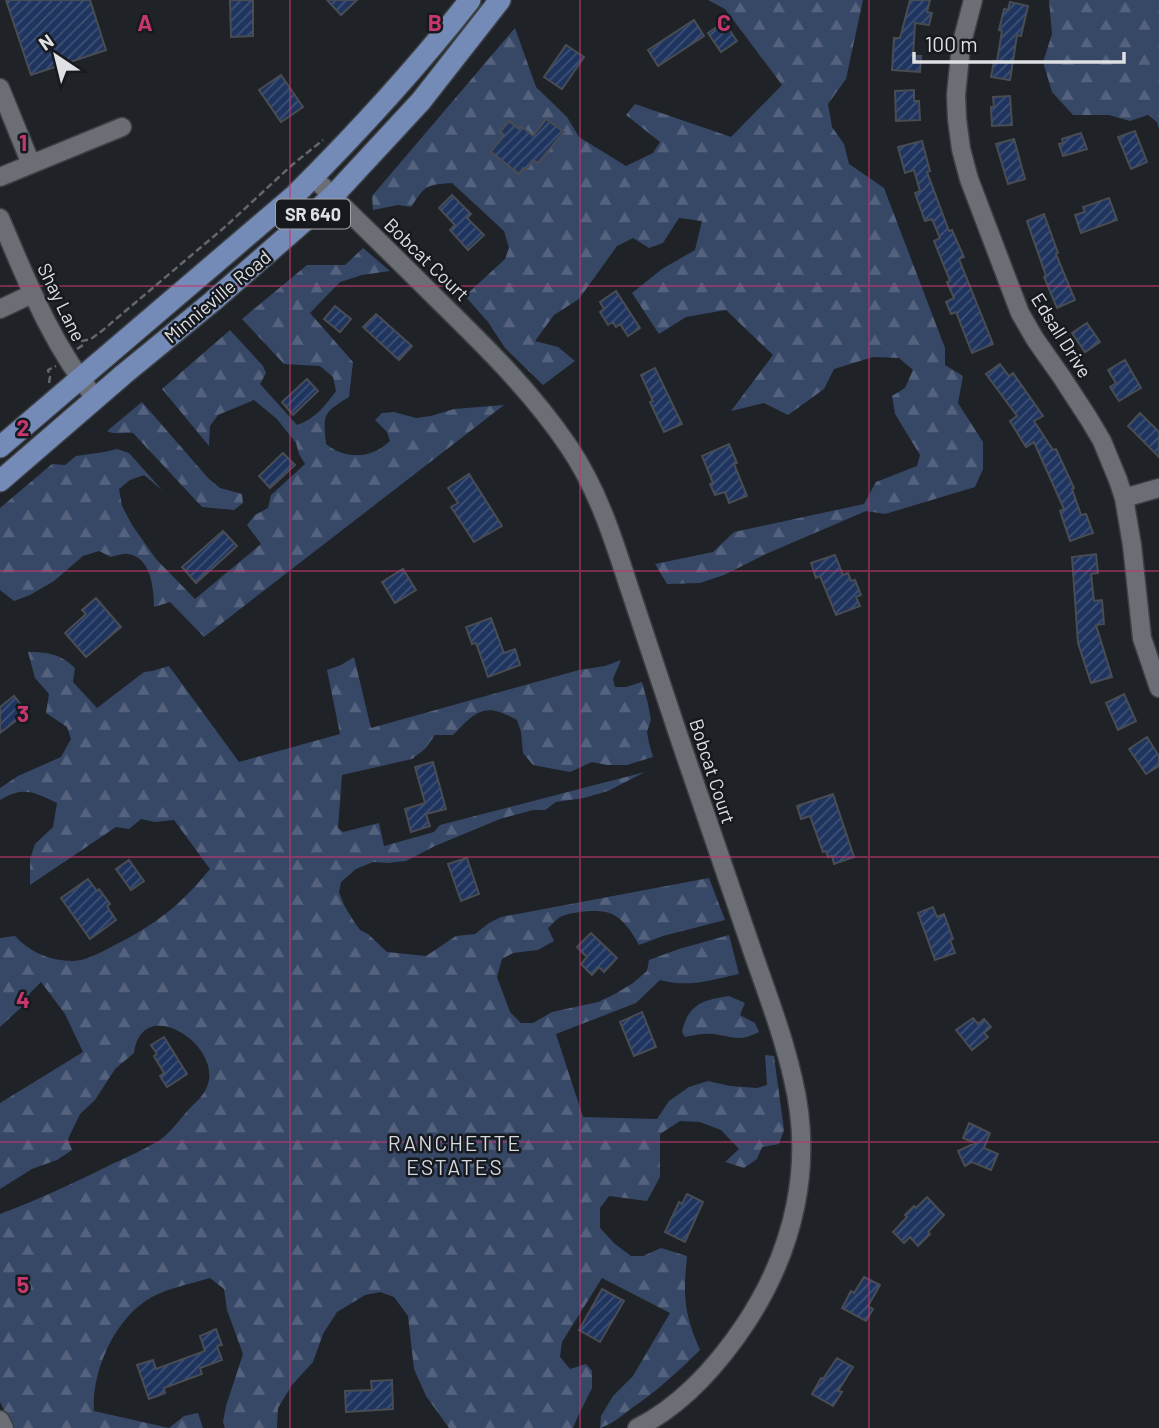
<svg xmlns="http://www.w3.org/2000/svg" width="1159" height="1428" font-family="Barlow,sans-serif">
<defs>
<pattern id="forest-firs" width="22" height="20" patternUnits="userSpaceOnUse" patternTransform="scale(1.75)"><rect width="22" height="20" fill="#374867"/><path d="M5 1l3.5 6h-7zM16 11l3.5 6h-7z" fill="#54627d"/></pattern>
<pattern id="building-hatch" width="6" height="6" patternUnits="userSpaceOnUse" patternTransform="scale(1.75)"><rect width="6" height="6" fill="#1f355f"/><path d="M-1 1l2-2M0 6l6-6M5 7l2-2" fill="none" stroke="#3f5276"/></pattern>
</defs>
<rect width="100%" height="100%" fill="#1f2227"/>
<!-- forest -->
<path fill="url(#forest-firs)" d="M708 0H863L846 79 828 104 832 127 844 144 849 164 884 188 945 348V365L963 376 958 403 983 442V469L975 487 885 514 866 511 766 554 724 575 700 583 667 584 655 564 713 552 734 532 864 504 876 482 917 466 920 455 895 414 892 396 905 388 913 370 899 358 873 357 834 369 824 389 788 415 764 403 731 411 773 355 726 310 686 317 659 334 632 293 662 269 695 250 702 221 679 218 663 243 649 248 633 238 617 246 579 299 554 315 535 341 558 347 575 361 543 385 505 348 488 322 465 296 505 259 509 248 504 231 452 183C425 185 426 185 411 207L398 205 373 210 372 196 515 28 536 87 567 117 579 137 626 166 653 153 660 142 626 115 635 104 731 137 782 85 725 9Z
M1049 0H1159V129L1157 122 1148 115 1130 121 1109 115H1073L1052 92 1043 62 1052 34Z
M363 248 390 271 362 275 340 282 310 313 353 362 349 397C323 413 323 414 326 444 346 460 371 459 390 441L387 432 375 420 382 413 394 412 416 418 431 416 454 409 504 405 204 637 170 602 154 607C154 589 151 557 128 554 123 553 116 556 111 557L99 551 83 556 54 581 30 595 14 601 0 590V508L52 464 65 465 76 456 104 452 117 449 129 453 162 490 144 475 130 480 119 489 122 506 132 525 156 559 195 599 261 544 247 525 255 515 268 508 271 495 305 464 299 454 296 443 277 419 254 400 218 415 210 426 209 446 162 389 230 330 263 366 266 373 260 384 297 425C315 419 325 406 336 391L333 377 320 366 284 364 242 319 307 265H345Z
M142 402 208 478 220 488 242 494 243 503 234 510 202 507 133 433C125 432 114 435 107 431Z
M28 652C48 652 60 654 75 668L73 682 97 708 144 672 152 671 169 666 239 762 340 734 327 670 341 665 354 657 371 728 579 670 605 666 621 660 613 679 615 687H626L642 682 648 704 651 720 647 732 649 743 653 757 627 765H607L592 762 570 772 533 765 523 753 521 732 517 720C484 702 477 710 453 735H435L425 749 412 759 342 775 338 828 343 832 379 823 384 846 434 832 440 825 645 772 608 791 584 798 556 802 545 810H533L500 819 435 846 406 861 388 863 373 862 356 869 341 882 339 892 344 905 353 920 360 930 368 934 387 952 426 956 456 936 475 934 489 923 501 917 709 878 725 920 663 936 639 945C632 933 626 922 614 915 603 908 573 911 560 917 556 919 552 925 548 928L554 941 538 950 513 953 502 959 497 977 510 1012 521 1023H533L552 1012 598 1002 615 994 633 983 647 971 649 960 679 949 729 935 739 974C711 980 689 988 660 980L636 1003 556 1034 583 1117 657 1119 669 1101 689 1087 708 1081 730 1086 757 1088 767 1085 765 1055 774 1056 784 1130 779 1144 762 1147 757 1159 744 1168 725 1162 739 1149 721 1130 700 1122 680 1121 660 1134V1177L647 1201 609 1196 600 1208V1228L615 1244 631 1256H643L661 1248 687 1256C683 1297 684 1313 700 1350 679 1371 657 1391 632 1408 621 1416 613 1424 600 1428L601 1416 613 1396 633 1376 670 1313 602 1278 562 1342 560 1357 570 1369 586 1364 592 1371V1388L578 1416 573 1428H449L426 1396 414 1369 408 1316 394 1297 380 1292 365 1295 337 1312 323 1334 313 1362 292 1385 278 1408 277 1428H225L223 1422 226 1406 243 1354 227 1310 224 1289 210 1278C193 1283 174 1287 158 1294 118 1311 91 1369 94 1411L169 1428H13L0 1402V1214C38 1200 76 1182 112 1164 128 1157 145 1149 160 1140 171 1132 180 1119 189 1109 195 1103 203 1096 206 1089 227 1047 142 992 134 1053L115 1069 95 1100 80 1114 68 1139 72 1150 57 1160 32 1169 0 1189V1103L83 1052 65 1014 41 982 30 993 27 1002 0 1027V938L15 936C30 952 49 961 73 961 86 961 101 952 113 946 155 925 181 905 210 869L174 820 155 822 141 819 129 829 116 827 30 885V859L35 844 53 827 57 803C33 792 24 786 0 800V788L18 776 61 757 71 739 67 727 46 713 49 694 35 678Z
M729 996 745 1003 740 1015 755 1023 759 1032C739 1042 734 1037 714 1034 704 1033 695 1035 685 1037L682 1032C688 1004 703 1000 729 996Z
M198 1413 203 1428H169L184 1416Z"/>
<!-- building -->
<path fill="url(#building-hatch)" stroke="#494c52" stroke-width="2" d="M6 0H90L106 50 31 75Z
M230 0H253V36L231 37Z
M327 0H357L341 15Z
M910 0H930L927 12 932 13 929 25 915 23 913 56H921L920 72 892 70 894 38H900Z
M1010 2 1028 6 1021 36 1017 35 1010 80 991 77 994 61H997L1002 31 999 30 1004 9 1008 10Z
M694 20 704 36 658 66 648 50Z
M724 22 737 41 721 52 708 33Z
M566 45 584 57 562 89 544 77Z
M281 75 303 107 281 122 259 90Z
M914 90V101H919L920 120 896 121 895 91Z
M1010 96 1012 125 992 126 991 107H994L993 97Z
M546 119 564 132 538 163 533 160 526 170 523 168 519 174 491 152 504 135 500 132 509 121 519 129 521 126 533 136Z
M1135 131 1147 162 1131 169 1118 137Z
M1081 133 1087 149 1063 156 1059 144 1063 143 1062 139Z
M1014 139 1025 179 1008 184 996 144Z
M922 141 930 171 927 172 949 231 952 230 964 257 959 259 993 344 972 353 956 312 951 314 946 302 954 298 947 282 950 281 934 241 940 238 932 219 925 221 915 193 920 191 914 170 905 173 898 147Z
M452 195 471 214 467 218 484 235 468 250 450 230 455 225 439 208Z
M1109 198 1117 220 1081 233 1075 215 1085 212 1083 207Z
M1044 214 1058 253 1056 254 1075 300 1057 308 1044 277 1046 276 1027 221Z
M616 291 640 328 628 336 620 324 616 327 613 322 608 325 600 312 604 309 600 302Z
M335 306 351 319 340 332 324 319Z
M376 314 412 346 399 360 363 327Z
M1087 323 1100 342 1085 352 1072 333Z
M1125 360 1141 388 1119 401 1110 387 1116 383 1108 370Z
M1000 364 1009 376 1013 373 1043 416 1034 421 1053 450 1056 449 1074 488 1072 489 1081 515 1086 514 1093 533 1070 541 1060 511 1064 509 1034 442 1026 447 1010 421 1017 416 986 374Z
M655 368 682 424 664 432 650 402 653 401 641 375Z
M307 379 318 391 293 415 282 402Z
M1140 413 1159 432V457L1128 426Z
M729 444 737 463 734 464 747 496 729 503 725 492 715 495 710 484 713 483 702 456Z
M283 453 295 465 270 488 259 476Z
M469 474 502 526 474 542 451 507 458 503 448 488Z
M223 531 237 546 196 583 182 567Z
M1096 554 1098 573 1091 574 1094 601 1102 600 1104 624 1096 625 1112 677 1091 683 1078 643 1072 557Z
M835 555 843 575 848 573 851 581 855 580 861 595 856 597 860 606 836 615 820 576 816 578 811 563Z
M403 569 416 590 395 603 382 582Z
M96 598 121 627 86 657 65 633 86 614 82 610Z
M491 618 504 653 515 649 520 665 488 677 476 643 472 644 466 627Z
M1124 694 1136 721 1118 730 1106 703Z
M14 696 27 712 0 733V707Z
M1147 737 1159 756V766L1146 774 1129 749Z
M433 762 446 809 426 814 430 826 411 832 405 809 425 803 415 767Z
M833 794 854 857 834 864 832 856 828 857 826 851 823 852 810 816 801 819 797 806Z
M467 858 479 894 461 901 448 864Z
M129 860 144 881 131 890 116 869Z
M88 879 97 891 99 889 110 904 107 906 116 920 90 939 61 898Z
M933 907 937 917 944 914 953 939 950 940 955 953 935 960 918 913Z
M591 933 617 958 604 972 599 967 592 975 581 964 587 957 577 947Z
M642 1012 656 1047 634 1056 620 1022Z
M973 1018 978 1024 984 1019 991 1027 984 1033 988 1037 972 1050 956 1030Z
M164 1037 187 1074 167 1087 160 1076 164 1073 154 1056 157 1054 151 1045Z
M969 1123 990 1133 984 1148 998 1154 991 1170 972 1162 965 1166 958 1151 975 1143 963 1138Z
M687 1194 703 1202 685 1242 665 1232 679 1202 682 1204Z
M927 1197 944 1215 928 1232 930 1234 918 1246 910 1237 904 1243 893 1232 907 1217 905 1215 914 1206 916 1208Z
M864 1277 880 1285 868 1306 873 1309 866 1321 842 1308 851 1291 854 1293Z
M602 1289 624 1301 600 1342 579 1330Z
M216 1329 222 1345 217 1346 222 1360 200 1368 202 1374 164 1388 165 1393 149 1399 137 1365 153 1360 156 1369 205 1351 200 1336Z
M837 1358 853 1367 838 1391 842 1392 833 1406 812 1394 821 1378 823 1379Z
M392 1380 393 1409 346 1412 345 1391 372 1390 371 1381Z"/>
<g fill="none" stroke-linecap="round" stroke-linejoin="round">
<!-- minor casing -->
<g stroke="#3c3f43" stroke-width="21">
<path id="minor" d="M973 0 961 46 956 95 957 119 961 149 969 179 1020 313 1035 339 1061 376 1089 419 1102 441 1118 480 1124 498 1132 545 1142 638 1159 688
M0 88 31 164
M0 177 122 127
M313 177C355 218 397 259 438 300 485 346 532 392 569 447 598 490 613 538 629 587 646 638 663 689 680 740 703 809 728 878 751 947 766 991 783 1034 793 1079 814 1165 794 1250 746 1323 718 1365 683 1405 637 1428
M0 218C27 281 52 346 96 399
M0 309 32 294
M1124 498 1159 488
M0 1420 4 1428"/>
</g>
<!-- major casing -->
<g stroke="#3c3f43" stroke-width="24">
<path id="major" d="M0 447 295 195C357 133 416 69 470 0
M0 481 124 374 213 301 333 196 421 101 500 0"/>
</g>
<!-- path -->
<path stroke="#64676b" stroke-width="2.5" stroke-dasharray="7 3.5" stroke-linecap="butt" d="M77 349 83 345 82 341 91 339 103 330 226 226 292 165 323 140
M49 383 50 377 48 370 56 366"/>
<!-- minor -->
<use href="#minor" stroke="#6b6e75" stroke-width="18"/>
<!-- major -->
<use href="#major" stroke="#748bb7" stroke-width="21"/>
</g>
<!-- grid -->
<path fill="none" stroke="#c6366f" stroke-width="2" stroke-opacity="0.55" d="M290 0V1428M580 0V1428M869 0V1428M0 286H1159M0 571H1159M0 857H1159M0 1142H1159"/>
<g text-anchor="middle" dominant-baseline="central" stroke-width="5" stroke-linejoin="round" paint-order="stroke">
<!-- shield labels -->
<rect fill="#16191e" stroke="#a2a4a8" stroke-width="2" x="276" y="199.5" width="74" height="29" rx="5"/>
<g font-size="18" font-weight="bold" fill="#dee0e3">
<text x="313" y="214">SR 640</text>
</g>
<!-- street labels -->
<g font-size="19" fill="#dee0e3" stroke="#16191e">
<text transform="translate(427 259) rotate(44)">Bobcat Court</text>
<text transform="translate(217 296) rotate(-40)">Minnieville Road</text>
<text transform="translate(62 302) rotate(64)">Shay Lane</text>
<text transform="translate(1062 335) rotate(58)">Edsall Drive</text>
<text transform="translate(713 771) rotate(72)">Bobcat Court</text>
</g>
<!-- neighbourhood labels -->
<g font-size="21" letter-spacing="2" fill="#d5d9e0" stroke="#16191e">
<text x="455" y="1142">RANCHETTE<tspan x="455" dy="24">ESTATES</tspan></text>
</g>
</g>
<g font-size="23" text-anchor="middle" font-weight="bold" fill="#c6366f" stroke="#16191e" stroke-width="5" stroke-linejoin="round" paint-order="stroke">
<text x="145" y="31">A</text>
<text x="435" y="31">B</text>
<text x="724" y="31">C</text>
<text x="23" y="151">1</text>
<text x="23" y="436">2</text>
<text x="23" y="722">3</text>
<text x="23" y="1008">4</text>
<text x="23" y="1293">5</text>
</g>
<!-- north arrow -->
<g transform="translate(56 56) rotate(325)" stroke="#16191e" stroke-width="5" paint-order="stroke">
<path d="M0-5L12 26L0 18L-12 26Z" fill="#dee0e3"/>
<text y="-10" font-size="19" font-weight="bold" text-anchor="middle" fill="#dee0e3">N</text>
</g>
<!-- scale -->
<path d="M914 52v10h210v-10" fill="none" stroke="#dee0e3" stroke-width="3.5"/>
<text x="925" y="52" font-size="21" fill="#dee0e3" stroke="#16191e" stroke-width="5" paint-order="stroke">100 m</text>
</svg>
